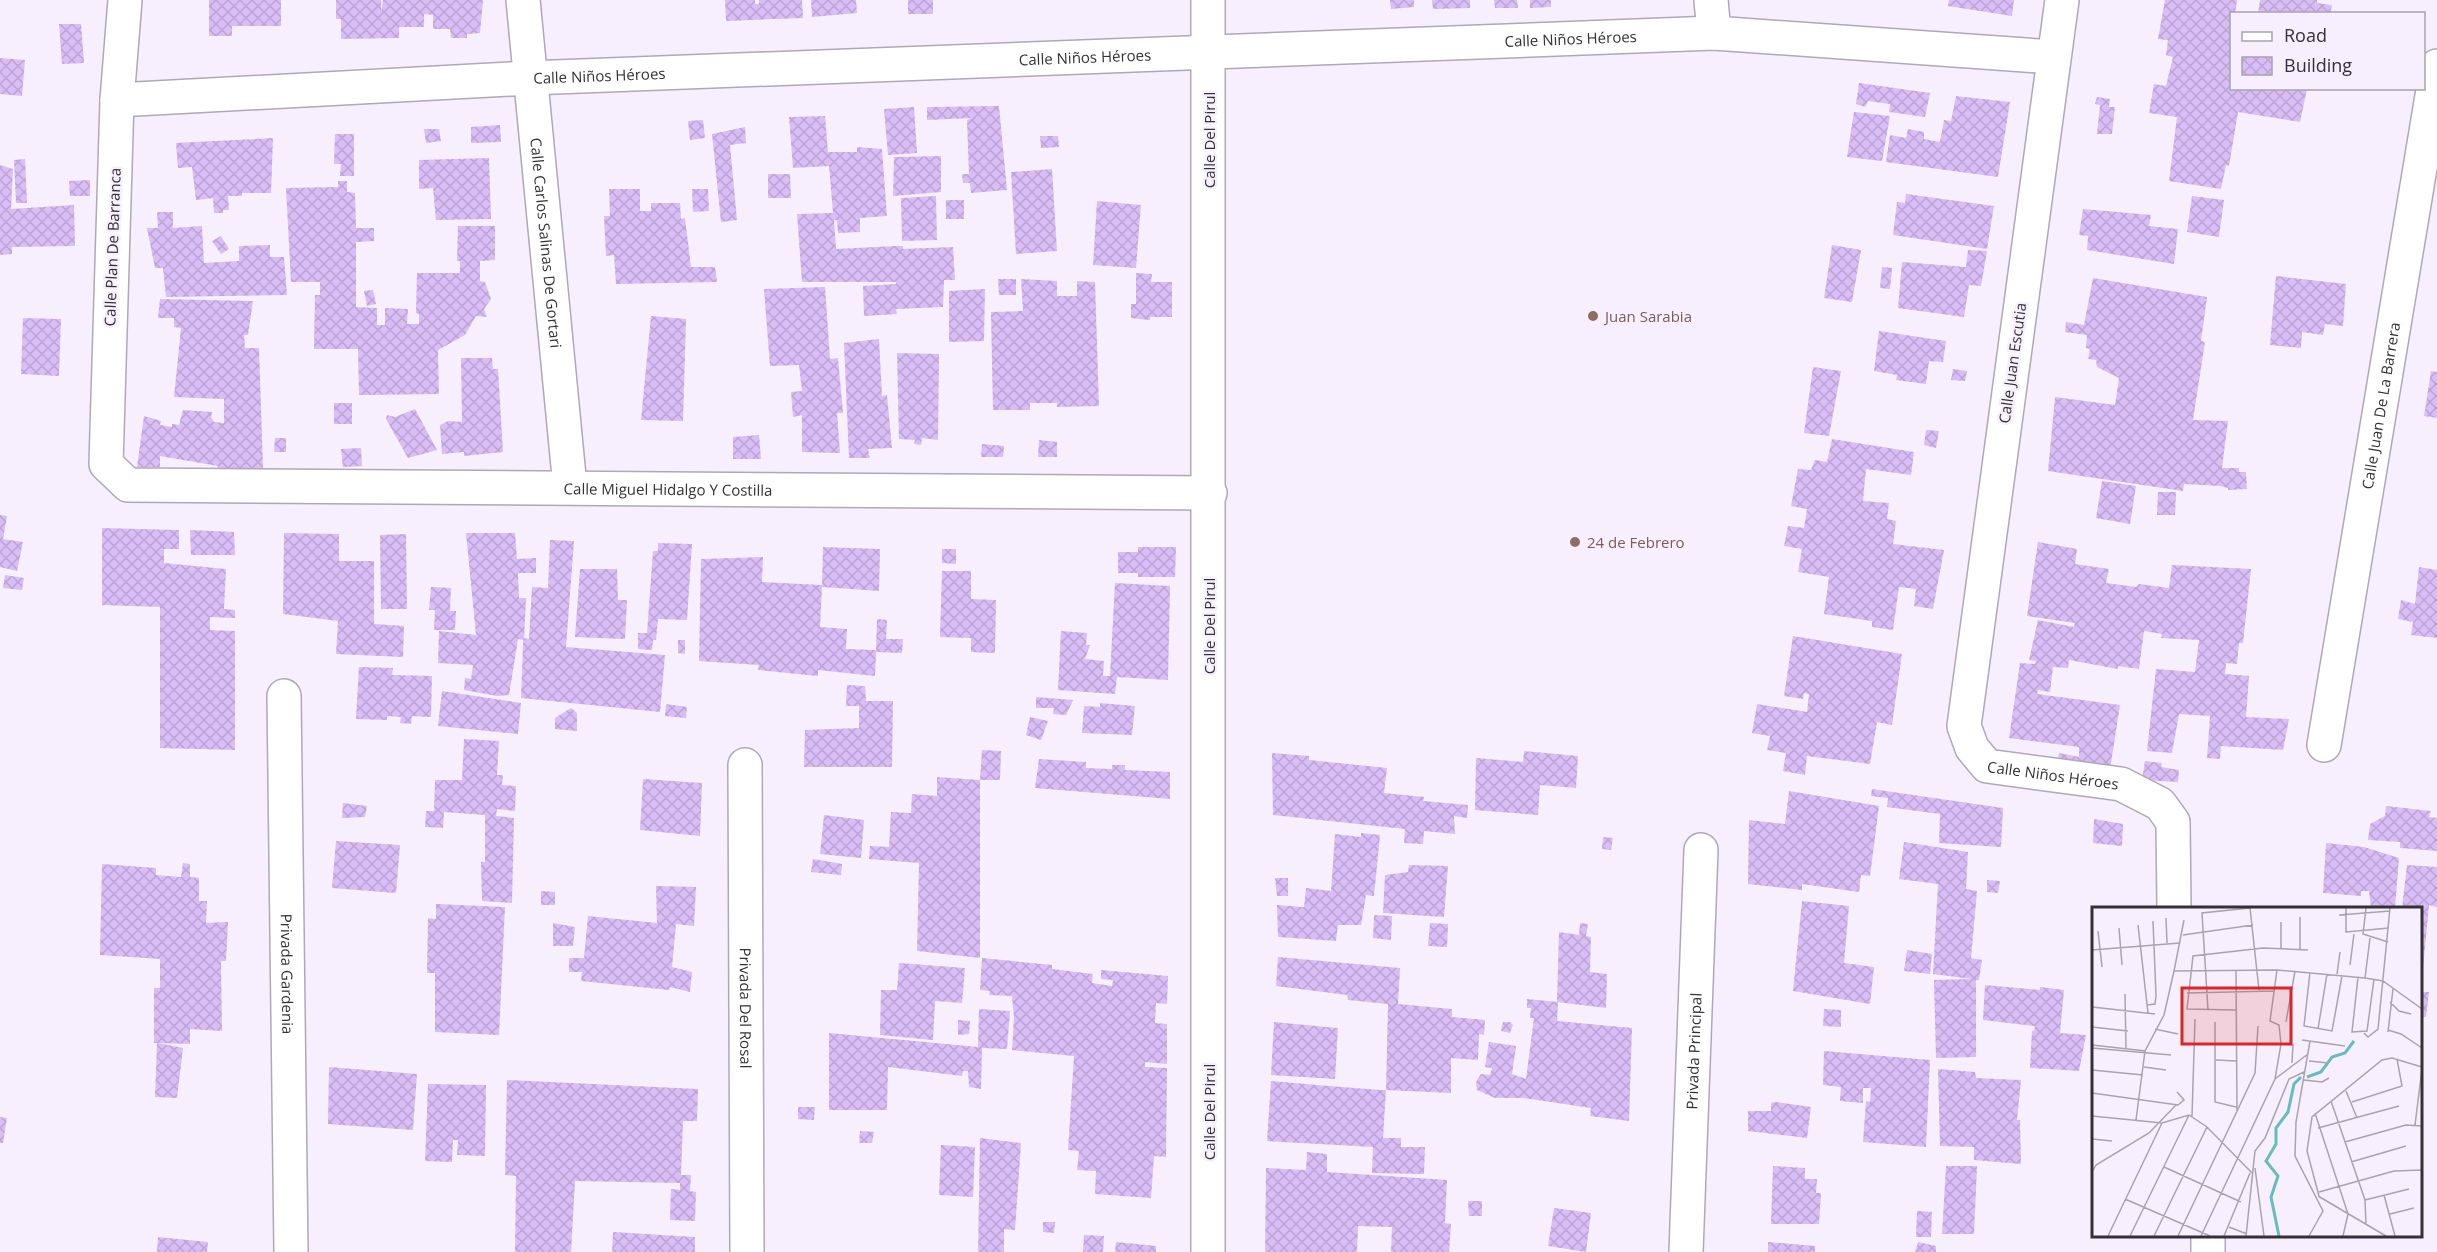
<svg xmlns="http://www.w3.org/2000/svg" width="2437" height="1252" font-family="'Open Sans',sans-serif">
<defs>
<pattern id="building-cross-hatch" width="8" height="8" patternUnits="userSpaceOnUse" patternTransform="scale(1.5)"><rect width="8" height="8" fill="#d9bdf6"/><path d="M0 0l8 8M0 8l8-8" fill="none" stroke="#bba3d4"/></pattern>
</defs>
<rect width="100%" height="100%" fill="#f7effd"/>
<!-- building -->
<path fill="url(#building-cross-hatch)" d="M209 0H281V26H232V36H209Z
M336 0H381V12L383 0H483L480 33 467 34V38H451L450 29H433V15L424 14V27H399V38L341 39V19H336Z
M725 0H755V4H759V0H802L803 18 726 21Z
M811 0H856L857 13 812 17Z
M908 0H933V14H908Z
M1390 0H1414V7L1391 9Z
M1432 0H1470V8L1433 9Z
M1494 0H1517L1518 8H1495Z
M1530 0H1551V7L1530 8Z
M1949 0H2014L2012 16 1948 6Z
M2165 0H2237L2235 14H2232V88L2307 89 2300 122 2238 112 2229 166 2226 165 2221 189 2169 181 2177 117 2149 113 2154 84 2166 86 2173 57 2166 55 2168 40 2158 39Z
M2260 0H2317V3L2332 5 2330 14H2258Z
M59 24H81L84 63 62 64Z
M0 58 25 60 22 96 0 94Z
M1859 83 1930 93 1925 117 1889 112 1890 104 1868 101 1865 107 1856 104Z
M1956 96 2010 102 1998 177 1886 162 1890 135 1906 138 1908 129 1924 132V139L1940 142 1944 120 1951 121Z
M2097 97 2110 99 2109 107H2115L2112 134H2097L2100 105 2095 104Z
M999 106 1007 190 971 193 970 183H963L962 174H969L967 120 973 118 927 120V107Z
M914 107 917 153 888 155 884 109Z
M1854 112 1890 116 1882 161 1847 157Z
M825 116 828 152H857V147L882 149 887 216 860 218V232L838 233 837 220H834L836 249 895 246H903V249L953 247 955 280H944L943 307 896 309 897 314 864 316 863 286 896 284V282H802L797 214 833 213 829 166 793 168 789 117Z
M703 120 705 138 690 140 688 121Z
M500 125 501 142 471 143V127Z
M745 127 746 143 730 145 737 220 721 222 712 134Z
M424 129H439L441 141 426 143Z
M335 134H354V176H340L341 164H334Z
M1040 136H1058L1059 147 1041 148Z
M273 138 271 193H242V196H228L229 210H223V213H214L213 198 196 200 192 167 178 168 176 143Z
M941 156V192L893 196 894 157Z
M489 158 491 219 436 220 433 188 419 189V160Z
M25 159 27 203H16L14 160Z
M0 165 13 169 11 209 74 205 75 246 12 247V254L0 255Z
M1052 169 1057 251 1016 254 1011 172Z
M768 174H790L791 198H768Z
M90 180V196H70L69 181Z
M338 181H347V192L355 193 356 228H374V241L356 242V307L377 308V325H385V308L408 309 407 324H419V314L416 313 417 273H460V261H457L458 226H495V260L480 261V281L485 282 491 299 484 309 487 317 476 316 465 335 438 350 439 394 359 395 358 349H314L315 295H320V282H291L286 188 338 187Z
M609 189H640V211H651V203H680L681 219 685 218 691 267H715L717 282 616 284 614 255 606 256 604 216H610Z
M692 189H708L709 211 693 212Z
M1906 194 1994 206 1987 249 1893 235 1897 202 1905 203Z
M936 196 937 240 902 241 901 198Z
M2192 196 2224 200 2219 237 2187 232Z
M946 200H964V219H946Z
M1097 201 1141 205 1136 268 1093 265Z
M2083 209 2151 215 2149 226 2178 229 2174 264 2087 250 2088 236 2079 235Z
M157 212H173V228L202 226 204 263 239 261V246L270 245V257H284L287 295 166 297 163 268H155L147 228H158Z
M221 236 229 249 221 254 212 241Z
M1832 245 1861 250 1852 302 1824 298Z
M1968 250 1987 251 1981 286 1969 285 1964 317 1898 308 1902 262 1966 267Z
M1882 267 1892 268 1890 289 1880 288Z
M1136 273 1152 274 1151 282H1172V317H1150V320L1131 318V304H1136Z
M2276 276 2346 284 2343 326 2325 324 2323 335 2302 332 2301 348 2270 345Z
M2093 278 2207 297 2201 341 2205 342 2193 420 2228 421 2222 468H2239V472H2246L2247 489 2228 490V488L2220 486 2184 484 2183 491 2048 471 2055 397 2115 405 2119 378 2097 367 2096 360 2088 359 2090 349 2086 348 2087 335 2065 332 2066 322 2084 325Z
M998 279H1016V295H999Z
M1021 279 1057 281V296H1077V281L1095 282 1099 406 1057 407V403H1030V410H993L991 312 1023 311Z
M825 287 830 359 838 358 843 413H837L840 453 802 452V415L793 417 791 392 802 391 799 365 770 366 764 289Z
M985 289 984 341 949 342V291Z
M373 290 376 304 367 306 364 291Z
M160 299 253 301 248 335H244L245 348H259L263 468 217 470 218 466 160 456V467H137L144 416 161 421 160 425 172 427V424L179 425 183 410 212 412 211 417 214 422 224 423V399L174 397 181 328 174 327V318H158Z
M651 316 686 319 683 421 641 420Z
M23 318 61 319 59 376 21 374Z
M1879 331 1946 341 1943 362 1929 361 1926 384 1896 380 1897 375 1874 371Z
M879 339 882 396 887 395 892 448 868 449 870 458H849L844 343Z
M897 353 939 354 938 440 922 438 921 445 914 444 915 440 899 439Z
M461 358H492L493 369H498L503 452 464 456V452L442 454 440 425 448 421 462 422Z
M1813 367 1841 371 1829 436 1804 433Z
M1953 369 1967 371 1965 381 1951 380Z
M2431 371 2437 372V418L2424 416Z
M334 403H352V424H334Z
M415 409 437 450 408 458 386 419 387 415 395 417Z
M1926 430 1939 431 1936 448 1924 445Z
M759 435 761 459H733V437Z
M275 438H286V452H274Z
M1832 439 1914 452 1911 475 1866 469 1865 479 1863 501 1889 503 1887 519 1896 521 1893 544 1944 550 1933 609 1914 606 1916 589 1899 587 1893 630 1872 627V621L1824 614 1829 577 1798 572 1802 549 1784 546 1788 526 1804 528 1807 509 1791 506 1798 469 1811 470 1815 460 1827 462Z
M1039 440 1057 442V457H1038Z
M982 444 1004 446 1003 457H981Z
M361 448 362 466 343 467 341 449Z
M2102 481 2136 486 2130 524 2096 518Z
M2158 492H2176L2175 515H2157Z
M0 515 7 516 3 539 23 542 17 571 0 567Z
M102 528 179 530V549H164V563L226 569 224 609 235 610V618L210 617V630L235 631V750L160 748V607L102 605Z
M190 530 234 532 235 555H191Z
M284 533 339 534V561H374V624L404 626 403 657 336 654 338 621 283 614Z
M466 533H515L517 559 536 558V573H518L519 598H526L524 640 518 639 509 695 497 696 464 690 465 678 471 679 473 665 438 663 439 631 476 635Z
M406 534 407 609H381L380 535Z
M550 540 574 541 566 647 665 655 660 712 521 698 523 644 524 638 529 639 532 587 548 588Z
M2038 542 2077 549 2075 564 2109 569 2106 583 2136 587 2139 584 2169 588 2172 565 2251 569 2243 643H2239L2237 664 2226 663 2225 674 2249 676 2246 717 2289 719 2283 750 2221 746 2220 759 2207 758 2210 716 2179 714 2172 753 2147 751 2156 669 2195 672 2199 640 2161 638 2162 634 2144 631 2139 669 2118 666V669L2069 660 2068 668 2053 667 2050 692 2038 690 2037 694 2120 705 2109 776 2056 770 2059 753 2079 757V747L2009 738 2020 663 2035 664 2036 661 2029 660 2038 620 2074 627 2075 623 2027 616Z
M658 543 692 544 687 620 658 619 656 640H653L652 650 638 649V633H647L653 551H658Z
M823 547 880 549 879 591 822 587 820 627 847 629 846 649 876 650 877 619 887 620 886 639H903L902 653 876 652 875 676 818 670V676L758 670 759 665 699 661 701 559 763 557 762 582 822 585Z
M1138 547H1176L1175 577H1138V573H1118V552H1138Z
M942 549H956V564L942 563Z
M2419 567 2437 570V638L2411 635 2413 622 2398 619 2401 600 2415 604Z
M580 569H617L618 600H627L625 639 575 637Z
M942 571H971V599L996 600 995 653 971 652V638L940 637Z
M5 575 24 578 22 590 3 588Z
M1115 583 1170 586 1168 680 1117 677 1115 694 1058 690 1061 631 1087 633 1086 645H1090L1085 659 1104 661 1103 676H1110Z
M431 587 451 588 450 611H456L455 630H434L435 610H429Z
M1793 636 1902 654 1892 725 1877 722 1870 764 1807 756 1805 775 1783 771 1786 753 1767 750 1770 736 1752 733 1757 704 1807 712 1809 694 1804 693 1803 699 1784 696Z
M678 640H685V654L678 653Z
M359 667 393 668 392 675 432 676 431 717 412 716 411 724 400 723 401 717 387 716V720L356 719Z
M847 685 865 686 866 701H893L892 767H804L805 730 859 728V706H846Z
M442 691 521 703 518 734 438 726Z
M1036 697 1073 700 1066 715 1053 714 1054 708H1036Z
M1100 703 1135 706 1132 735 1082 733 1084 706 1100 707Z
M666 704 687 707 686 718 665 716Z
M571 708 577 713V731L555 729V718Z
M1030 717 1048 721 1041 740 1026 735Z
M464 739 499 741 497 775H503L502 785 516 786 515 811 497 809 496 816 514 818 512 903 482 901 481 862H485V815L444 812 443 828 425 827 426 811H434L435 780H462Z
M982 750 1001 751 1000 780H980Z
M1524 751 1578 756 1576 788 1540 785 1538 815 1475 810 1476 758 1523 762Z
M1272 753 1309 756V760L1387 768 1384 793 1424 797 1423 801 1468 805 1467 818 1454 816 1455 834 1424 831 1423 844 1404 843 1405 829 1273 815Z
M1039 759 1086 762V768L1112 769V765H1125V770L1170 772V799L1035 788Z
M2145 761 2162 763 2161 767 2179 770 2178 782 2142 780Z
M937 777 980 780V958L917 951 919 863 869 859 870 846 889 847 891 812 911 813 912 794 937 796Z
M643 779 702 783 700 836 640 830Z
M1872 789 2003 808 2001 847 1939 843 1940 814 1887 807 1888 798 1871 796Z
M1789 791 1879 806 1870 876 1861 875 1859 892 1802 884V890L1748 884 1749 820 1785 824Z
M343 803 367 806 365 817 342 818Z
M2386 806 2431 811 2429 817 2437 818V851L2400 848V842L2368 840 2370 824 2385 816Z
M824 815 864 820 861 858 820 854Z
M2094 819 2123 824 2122 846 2093 843Z
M1361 833 1380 835 1374 896 1366 895 1361 925H1338L1336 941 1278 937 1277 905 1304 907 1306 888 1331 891 1335 834 1361 837Z
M1603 837 1613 838 1611 850 1602 849Z
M336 841 400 845 396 893 332 888Z
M1904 842 1968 852 1966 889 1977 891 1971 958 1982 960 1979 980H1976V1057L1936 1058 1934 980 1972 979 1933 974 1938 884 1899 879Z
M2326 843 2364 847 2399 858 2395 908H2371L2369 891H2361V896L2323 893Z
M813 859 842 864 841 875 811 872Z
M183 863 190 864V877L199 878V901H207L206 923 228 922 226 961H221L222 1031 190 1029V1044L158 1043 183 1048 177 1098 155 1097 157 1043H154V988H160V959L100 955 102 864 156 868V875L181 877Z
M1409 865 1448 866 1444 917 1383 913 1385 875 1408 872Z
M2407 865 2437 867V907L2429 905 2422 979 2421 909 2402 908Z
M1275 878H1288V896H1277Z
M1987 880 2000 881 1998 893 1987 892Z
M656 886 696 887 694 926 676 924 672 967 692 972 690 992 670 987 669 990 581 981 582 972H569V958H584L588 916 657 923Z
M541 891 555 892V905H541Z
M1802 901 1849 906 1844 963 1874 967 1870 1004 1793 991Z
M436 904 505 907 499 1035 435 1032V973H427L428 918 436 919Z
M1374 915 1392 916 1391 940 1373 938Z
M553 923 575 927 573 946H553Z
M1430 923 1448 924 1447 947 1428 946Z
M1580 923 1588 924 1586 936 1591 937 1590 972 1607 974 1606 1008 1557 1002 1559 932 1579 935Z
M1907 950 1932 954 1930 974 1904 971Z
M1278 957 1400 968 1398 1004 1452 1009V1017L1485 1020 1484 1035 1479 1034 1478 1060 1451 1058V1093L1386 1090 1383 1138H1401V1147H1425L1424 1174 1372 1173 1373 1147 1267 1141 1271 1081 1317 1085 1380 1090H1386L1388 1004 1348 1000 1347 995 1276 986Z
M982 958 1052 965V969L1093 974 1092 983 1112 986 1113 980 1101 979V970L1168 976 1167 1004 1156 1003 1155 1023 1167 1024V1064L1145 1062V1067L1167 1068 1166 1157 1154 1156 1151 1198 1095 1194 1096 1171 1077 1170 1079 1151 1068 1150 1074 1056 1012 1050 1014 1018 1012 996 989 995 990 991 980 990Z
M899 963 965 968 962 1003 935 1001 933 1040 880 1035 881 990H897Z
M1985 985 2040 990V987L2064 990 2060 1033 2086 1035 2079 1071 2030 1068 2032 1031H2034L2035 1026 1983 1020Z
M2421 992H2429L2426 1017H2421Z
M1527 999 1558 1002 1557 1021 1632 1028 1629 1121 1590 1116 1591 1108 1524 1098H1495L1477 1090 1476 1082 1481 1074 1490 1075 1492 1068 1485 1067 1489 1042 1516 1046 1512 1074 1526 1079 1534 1018H1530L1531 1008H1527Z
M979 1009 1010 1011 1007 1049 982 1048 981 1089 969 1087 968 1071H963L962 1076 888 1067 887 1110H829V1033L978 1047Z
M1824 1009 1841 1010V1027L1823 1026Z
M958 1020 970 1021 969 1034 958 1035Z
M1274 1022 1338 1028 1335 1079 1271 1075Z
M1503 1022H1510L1513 1025 1510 1033 1501 1031Z
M1824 1051 1930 1060 1926 1147 1863 1142 1866 1101 1870 1102 1871 1088H1863V1103L1840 1101 1841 1087 1823 1085Z
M329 1067 417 1074 413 1130 328 1124Z
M1938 1069 1975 1072 1976 1078 2021 1080 2017 1120H2020L2021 1164 1974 1160V1147L1940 1146Z
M507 1080 698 1089 697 1121H683L681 1175H691L690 1191 696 1192 695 1221 670 1220 671 1189 680 1190V1183L575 1181 571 1252H515L516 1176 505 1175Z
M428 1084 486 1085 485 1156 457 1155 458 1140H453L452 1162 425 1161Z
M1777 1102 1811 1107 1807 1138 1748 1131V1111H1771V1103Z
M798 1107H815L814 1120 798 1119Z
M0 1117 7 1118 3 1143H0Z
M860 1131 874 1132 872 1143H859Z
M980 1138 1021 1143 1015 1230 1004 1229V1252H978Z
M941 1145 975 1147 973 1197 939 1195Z
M1307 1152 1327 1154V1172L1447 1180 1445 1223 1451 1224 1449 1252H1391L1392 1227 1358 1226 1357 1252H1265L1266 1168 1306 1170Z
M1773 1166 1805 1168V1179H1817L1816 1193H1821L1819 1224H1771Z
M1946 1166H1977L1974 1234H1942Z
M1468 1201H1482V1216H1469Z
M1554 1208 1591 1213 1586 1252 1548 1246Z
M1917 1211 1932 1212 1931 1237H1916Z
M1043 1222H1055L1054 1233 1043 1232Z
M613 1232 695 1237V1252H612Z
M1084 1235 1104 1236 1103 1252H1083Z
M158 1237 208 1242 207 1252H157Z
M1116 1242 1156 1246V1252H1115Z
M1768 1242 1815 1246V1252H1768Z
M1918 1242 1936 1246V1252H1915Z"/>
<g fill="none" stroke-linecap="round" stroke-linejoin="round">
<!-- minor casing -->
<g stroke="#b0a8b5" stroke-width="36">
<g id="minor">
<path id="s1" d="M125 0 117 100 106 464 128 485 1210 493"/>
<path id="s2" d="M523 0 570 487"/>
<path d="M1208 0V1252"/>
<path d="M1711 0 1714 33"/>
<path id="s3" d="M2062 0 1964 726 1972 748 1987 766 2121 784 2160 804 2173 822 2174 908"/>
<path id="s4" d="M117 100 529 78 1714 33 2053 57"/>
<path id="s5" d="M284 696 291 1252"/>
<path id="s6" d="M2324 745 2437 66"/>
<path id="s7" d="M745 765 747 1252"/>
<path d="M2208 1236V1252"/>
<path id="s8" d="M1686 1252 1701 850"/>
</g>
</g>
<!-- minor -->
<use href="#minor" stroke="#fff" stroke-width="33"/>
</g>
<!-- markers -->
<g fill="#8d6e63" stroke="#f7effd" stroke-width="2">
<circle cx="1593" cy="316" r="6"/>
<circle cx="1575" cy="542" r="6"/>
</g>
<g text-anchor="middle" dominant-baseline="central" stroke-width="5" stroke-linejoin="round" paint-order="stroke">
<!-- street labels -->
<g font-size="15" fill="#343136" stroke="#f7effd">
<text stroke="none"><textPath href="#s4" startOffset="1455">Calle Niños Héroes</textPath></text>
<text stroke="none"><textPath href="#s4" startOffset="969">Calle Niños Héroes</textPath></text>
<text stroke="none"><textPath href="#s4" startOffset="483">Calle Niños Héroes</textPath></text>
<text transform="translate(1209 140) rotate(-90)">Calle Del Pirul</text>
<text stroke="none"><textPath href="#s2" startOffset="244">Calle Carlos Salinas De Gortari</textPath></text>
<text transform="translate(112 247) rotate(-88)">Calle Plan De Barranca</text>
<text transform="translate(2012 363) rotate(-82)">Calle Juan Escutia</text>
<text stroke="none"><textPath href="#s6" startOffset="344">Calle Juan De La Barrera</textPath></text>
<text stroke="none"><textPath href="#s1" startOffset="1035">Calle Miguel Hidalgo Y Costilla</textPath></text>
<text transform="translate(1209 626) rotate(-90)">Calle Del Pirul</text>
<text stroke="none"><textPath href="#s3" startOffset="846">Calle Niños Héroes</textPath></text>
<text stroke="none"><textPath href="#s5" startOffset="278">Privada Gardenia</textPath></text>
<text stroke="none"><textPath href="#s7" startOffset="243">Privada Del Rosal</textPath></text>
<text stroke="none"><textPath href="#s8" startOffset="201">Privada Principal</textPath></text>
<text transform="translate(1209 1112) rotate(-90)">Calle Del Pirul</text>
</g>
<!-- education labels -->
<g font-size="15" fill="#785e54" stroke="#f7effd" text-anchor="start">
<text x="1605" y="316">Juan Sarabia</text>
<text x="1587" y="542">24 de Febrero</text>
</g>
</g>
<!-- overview -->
<g transform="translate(2092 907)">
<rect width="330" height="330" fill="#f7effd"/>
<path fill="none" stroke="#66bcbf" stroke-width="3" d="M215 170 229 165 240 150 253 146 262 134M187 329 179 290 186 269 174 254 184 237V221L196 205 202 177 209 170"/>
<path fill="none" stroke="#a9a3ad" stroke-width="1.5" d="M158 1 167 83M254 1V25L297 21M274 1 271 27 296 35M247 8 298 4M74 11 75 36M189 15V41M46 18 56 106M27 21 30 58M6 24 10 60M91 28 161 18M208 42V10M0 43 88 36M258 58 262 27M144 63 145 205M82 64 92 13M218 65 212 119 240 124 250 69M245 67 248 45M266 70 260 125 275 124 282 72M273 71 278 31M95 86 182 84M33 87 34 142M298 95 307 104 319 107M55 98 63 97 64 89 61 14M0 100 63 107M116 103 110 6 158 1M144 103 95 102 101 49 171 41 216 43M72 108 82 64 185 63 273 71 291 74 330 102M123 115V195L144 200M194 115 203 64M0 120 36 124M63 122 86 127M226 122 235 67M296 123 309 127 330 141M296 125 301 82M272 126 276 130 286 122 298 1M210 133 253 139M0 138 54 144M0 141 79 148M124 153 144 154M217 154 236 156M200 156 201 137M52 160 74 163M0 163 51 168M183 172 216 147M212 173 230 175 237 171M254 184 265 211M0 186 86 198 92 193 85 185M239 194 273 293 274 318M260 195 310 179 305 152M223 206 256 307 251 329M0 209 70 216 97 208 115 220 160 266M100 209 103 112M44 213 53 144 72 108M323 218 330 162M226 221 307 199M0 232 20 234M253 235 314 218 330 219M259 255 314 239M72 260 149 295M163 261 172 329M0 265 4 258 57 226 84 198M227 285 302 264 330 263M292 288 303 329M226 289 294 329M227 289 215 244 220 210 290 153 300 151 330 160M33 292 118 329M273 293 317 282M298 307 322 301M137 320 155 327M16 329 70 216M38 329 97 208M62 329 115 220M86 329 163 166 166 119M109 329 183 172 189 137 187 118 178 114 185 63M132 329 158 266M154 329 163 244 173 231 197 172 212 165M217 329 231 304 203 249 204 215 218 134"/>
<path fill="#d62828" fill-opacity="0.15" stroke="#d62828" stroke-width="3" d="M90 81H199V137H90Z"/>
<rect width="330" height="330" fill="none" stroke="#343136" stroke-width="3"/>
</g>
<!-- legend -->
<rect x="2230" y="12" width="195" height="78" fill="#f7effd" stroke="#a9a3ad" stroke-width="1.5"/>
<rect x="2242" y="32" width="30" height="9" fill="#ffffff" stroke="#a9a3ad" stroke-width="1.5"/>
<text x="2284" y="42" font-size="18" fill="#343136">Road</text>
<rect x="2242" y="57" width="30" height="18" fill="url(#building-cross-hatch)" stroke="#a9a3ad" stroke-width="1.5"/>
<text x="2284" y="72" font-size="18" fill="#343136">Building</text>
</svg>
